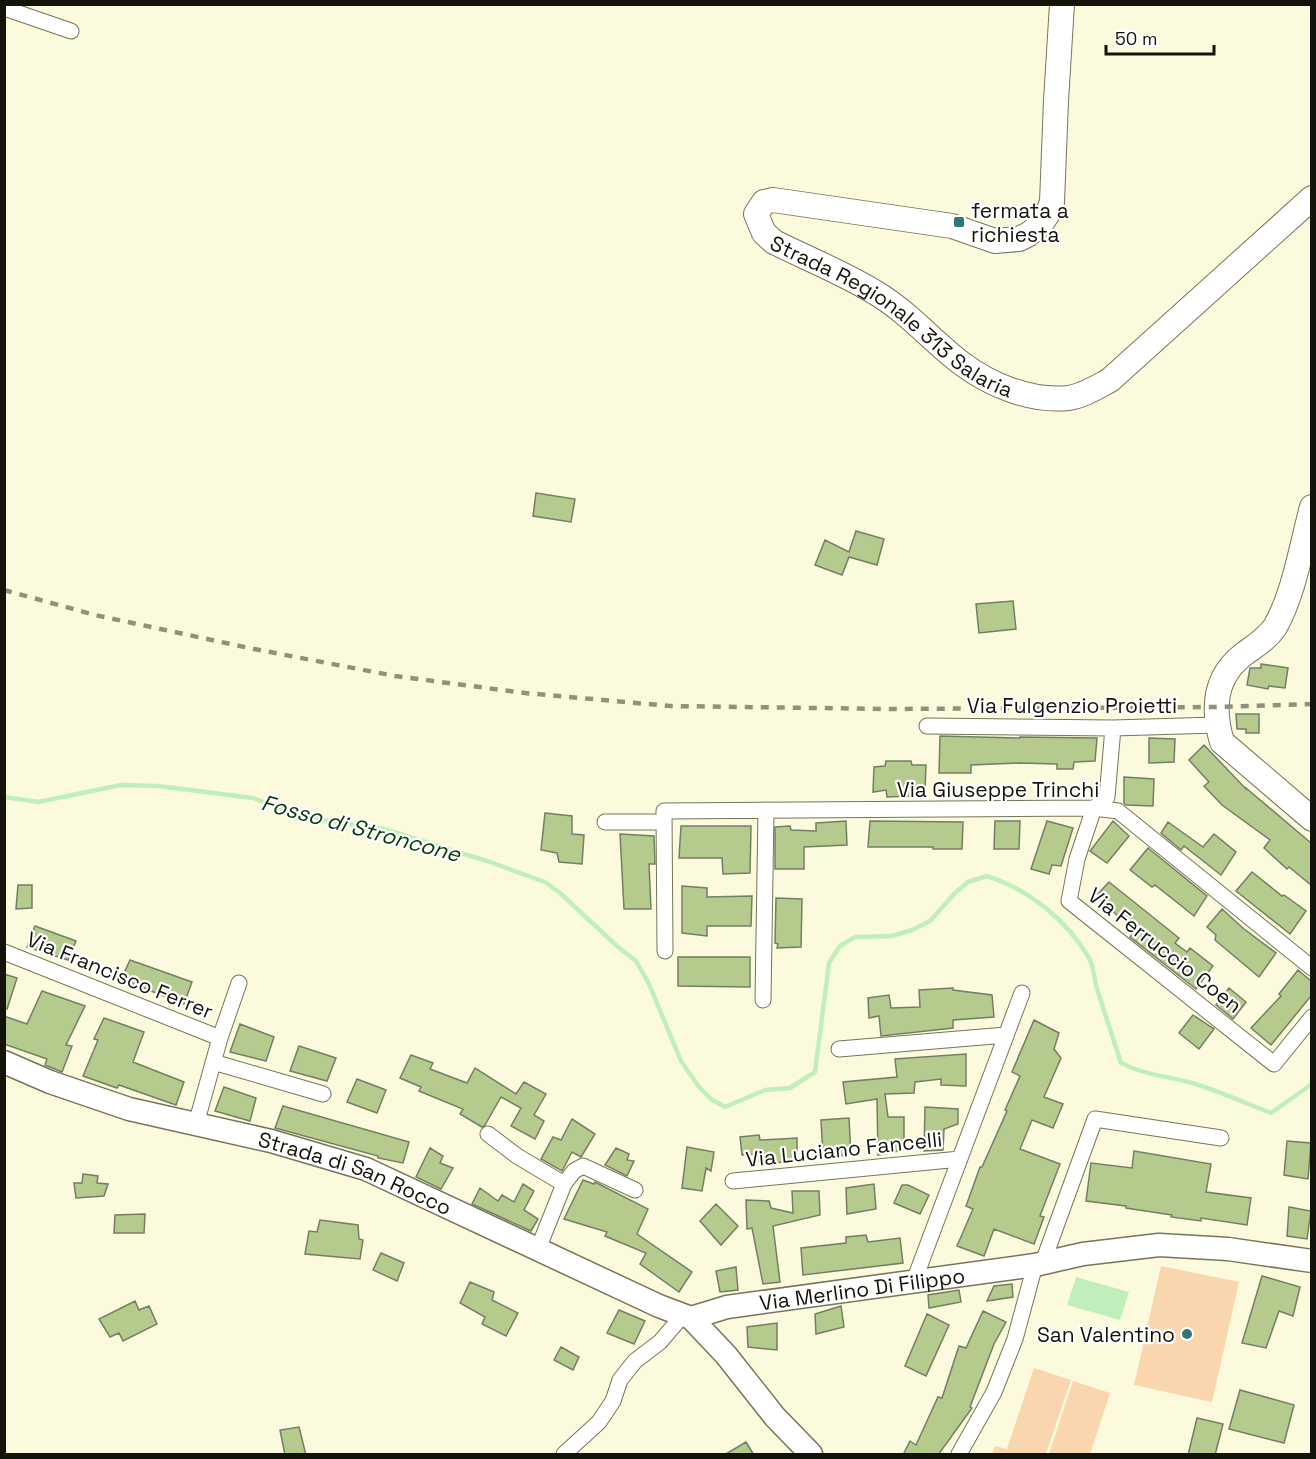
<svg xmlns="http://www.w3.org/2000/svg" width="1316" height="1459" font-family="'Space Grotesk',sans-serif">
<rect width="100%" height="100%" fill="#fbfadc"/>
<!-- green -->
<path fill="#f9d6ae" d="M1161 1266 1239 1282 1212 1402 1134 1385Z
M1034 1368 1071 1380 1046 1454H992L995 1446 1007 1449Z
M1073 1381 1110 1393 1090 1454H1049Z"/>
<!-- water -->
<path fill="#c0efbc" d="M1076 1277 1129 1292 1120 1320 1067 1305Z"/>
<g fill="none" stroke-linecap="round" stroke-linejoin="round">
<!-- stream -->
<path stroke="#c0efbc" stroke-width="4.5" d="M4 797 38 802 121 785 158 786 253 798 276 807 315 819 384 829 490 862 545 882 560 893 618 947 636 961 649 984 681 1061 699 1087 711 1099 725 1107 765 1090 790 1088 815 1072 829 963 840 946 855 937 892 936 912 930 930 921 955 893 968 882 987 876C1028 889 1067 920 1089 958 1094 966 1094 979 1097 989 1105 1013 1113 1038 1121 1063 1144 1075 1168 1076 1192 1083 1219 1091 1245 1103 1271 1113L1312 1084"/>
</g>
<!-- building -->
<path fill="#b5cb8e" stroke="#747e64" stroke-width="1.5" d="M536 493 575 499 571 522 533 516Z
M856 531 884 539 877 565 849 557 842 575 815 565 825 540 849 552Z
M1013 601 1016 629 979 633 976 604Z
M1261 664 1288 668 1285 688 1269 686 1268 689 1247 685 1250 668H1261Z
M1236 714H1259V733H1246V729H1237Z
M940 736 1020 738V737L1097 738 1095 761 1074 762 1073 769H1057V764L1019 763 971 765V773H939Z
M1149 738 1175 739 1174 762 1149 763Z
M1204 745 1246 789V788L1311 843V885L1289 867 1287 869 1264 848 1270 840 1222 805 1204 786 1209 782 1189 760Z
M886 761H911L912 765H926L925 790H912L911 796 887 797 886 790 873 792 874 767 885 766Z
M1124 777 1154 779 1153 806 1126 805 1124 803Z
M545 813 572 816V834L584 835 582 864 559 862 557 853 541 850Z
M846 821 847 845 804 847V869H775V827L790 826 791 830 816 831V823Z
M870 821 963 822 962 849H933V847H868Z
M995 821H1020L1019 849H994Z
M1047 821 1073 828 1061 866 1052 865 1049 874 1031 869Z
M1113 821 1129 836 1107 863 1090 851Z
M1168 822 1203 847 1214 834 1236 852 1221 875 1184 846 1181 850 1161 833Z
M681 826H751L750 873 723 874 722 858H679Z
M620 834 654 836 655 864H649L651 909H624Z
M1148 848 1207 896 1194 916 1155 885 1152 887 1130 870Z
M1252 872 1282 896 1284 895 1306 911 1290 934 1236 891Z
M1109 882 1179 938 1175 943 1187 952 1190 948 1213 966 1196 989 1130 937 1135 930 1095 897Z
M18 885H32V908L16 909Z
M682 886 707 888V897L752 896 751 926H707V936L682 933Z
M776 898 802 899 801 947 777 948 778 944 775 943Z
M1222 909 1244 929 1276 953 1259 977 1215 940 1216 935 1207 927Z
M35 926 76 941 68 960 27 947Z
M678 957H750V987L678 986Z
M130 960 192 982 184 1004 133 984 132 986 120 982Z
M1298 970 1311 981V996L1271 1045 1251 1028 1281 996 1279 994Z
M4 974 17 978 7 1009 4 1008Z
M953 988V990L992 995 994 1017 953 1020V1028L881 1036 879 1016 869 1018 868 998 889 995 891 1008 920 1007 919 990Z
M1229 988 1246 1002 1233 1019 1216 1005Z
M42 991 85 1006 66 1045 72 1046 62 1072 45 1065 47 1059 4 1044V1016L27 1024Z
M1193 1015 1214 1029 1199 1049 1179 1033Z
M104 1018 144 1032 133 1062 184 1082 176 1105 119 1085 117 1088 83 1076 98 1040 94 1039Z
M1034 1020 1059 1033 1054 1049 1061 1058 1044 1097 1063 1104 1053 1128 1032 1120 1020 1149 1060 1164 1040 1216 1044 1217 1034 1244 994 1229 984 1256 957 1246 973 1209 966 1206 980 1167H982L1007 1111 1005 1110 1020 1076 1012 1072Z
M240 1024 274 1037 266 1061 230 1052Z
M299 1046 336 1058 327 1081 290 1071Z
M966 1054V1086L941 1085V1079L915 1082 914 1093 885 1094 888 1117H904V1150L878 1155 877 1099 846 1104 843 1082 897 1077 895 1059Z
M411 1055 433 1063 430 1069 467 1083 475 1068 516 1094 524 1082 546 1094 534 1115 544 1121 535 1139 511 1126 521 1108 501 1097 485 1125 482 1127 460 1114 463 1109 419 1091 421 1087 400 1078Z
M357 1079 386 1090 377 1113 347 1102Z
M224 1087 256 1098 250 1121 215 1111Z
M283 1106 409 1142 403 1163 378 1158V1156L275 1128Z
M925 1107 958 1109V1124L944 1129 943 1150 924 1151Z
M849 1118 851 1155 823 1157 821 1120Z
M572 1119 595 1134 581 1157 572 1152 562 1171 541 1159 553 1137 561 1140Z
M759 1135 760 1140 797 1138V1161L760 1164 757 1154 742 1155 740 1137Z
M1287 1141 1311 1143 1308 1179 1284 1175Z
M687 1147 714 1152 711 1171 706 1168 702 1191 682 1188Z
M430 1148 443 1156 440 1163 453 1168 441 1189 416 1177Z
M616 1148 629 1154 627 1160 634 1161 627 1176 605 1165Z
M1134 1151 1211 1164 1206 1192 1251 1198 1247 1225 1201 1218V1221L1171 1217 1172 1215 1126 1208V1206L1086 1201 1091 1163 1132 1168Z
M83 1174 98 1176 97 1183 108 1184 104 1196 76 1198 74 1183H82Z
M583 1180 594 1184 595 1182 648 1209 637 1234 692 1272 679 1292 640 1264 646 1253 605 1236 607 1232 564 1219Z
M523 1184 534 1191 524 1210 538 1219 531 1231 472 1204 480 1188 498 1201 502 1195 514 1202Z
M874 1184 876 1209 847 1214 846 1188Z
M902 1185H908L929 1195 920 1214 894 1203Z
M792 1191H819L820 1215 773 1226 780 1282 763 1284 752 1228 747 1229 746 1200 769 1201 771 1208 793 1213Z
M716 1204 738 1226 721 1245 700 1221Z
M1289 1207 1311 1211 1307 1239 1287 1236Z
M145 1214 144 1233H114L115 1215Z
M320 1220 358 1225 359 1239 363 1240 360 1259 305 1254 309 1231 317 1232Z
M866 1235 868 1242 900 1238 903 1263 803 1275 801 1248 846 1243V1237Z
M381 1253 404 1263 397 1281 373 1270Z
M736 1267 738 1290 720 1292 716 1271Z
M1262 1276 1300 1287 1293 1316 1279 1311 1266 1348 1242 1343Z
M470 1282 494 1292 492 1300 518 1313 506 1336 482 1324 485 1317 460 1303Z
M1012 1284 1013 1297 987 1301 994 1286Z
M959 1290 961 1302 929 1308 928 1295Z
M135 1301 139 1310 149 1306 157 1324 123 1341 119 1333 110 1337 99 1319Z
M841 1306 844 1327 816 1334 815 1314Z
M619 1310 645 1321 634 1344 607 1333Z
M983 1311 1006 1322 994 1344 970 1407 972 1408 938 1455H903L910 1441 916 1445 938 1397 942 1398 959 1346 966 1348Z
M927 1314 949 1325 926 1376 905 1366Z
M777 1323V1350L748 1347 747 1327Z
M561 1347 579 1357 573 1370 554 1360Z
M1240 1390 1294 1405 1284 1443 1229 1429Z
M1197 1418 1223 1424 1215 1455H1188Z
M299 1427 306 1455H285L280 1430Z
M746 1442 754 1455H724Z"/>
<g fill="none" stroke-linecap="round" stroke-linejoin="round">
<!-- street casing -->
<g stroke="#76755a" stroke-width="17">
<path id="street" d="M4 8 71 31
M927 726 1113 728 1217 725
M1113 728 1107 797 1094 808 1077 859 1069 901 1274 1064 1312 1017
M605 822H664
M665 951 664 811 1094 808 1118 811 1312 968
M4 952 220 1038
M763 1000 766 810
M839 1049 1006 1035
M213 1062 323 1094
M196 1124 220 1038 239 983
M488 1134 517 1156 564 1184
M733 1181 960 1159
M538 1249 564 1184 574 1171 583 1166 635 1190
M1043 1262 1095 1119 1221 1138
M914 1281 1022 993
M564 1454 599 1422 613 1401 620 1380 635 1361 660 1342 683 1315
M959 1454 994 1392 1015 1339 1035 1265"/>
</g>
<!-- secondary casing -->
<g stroke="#76755a" stroke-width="25">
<g id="secondary">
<path id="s1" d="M4 1062 50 1082 129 1109 271 1141 366 1169 659 1306 691 1318 726 1355 775 1417 811 1454"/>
<path id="s2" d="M691 1318 727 1307 1035 1265 1083 1254 1159 1245 1228 1249 1312 1261"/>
</g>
</g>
<!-- primary casing -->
<g stroke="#76755a" stroke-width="26">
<g id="primary">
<path id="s3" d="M1062 4 1056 101 1052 202 1047 215 1040 225 1029 234 1019 239 995 241 952 226 773 200 764 202 756 214 764 233 774 242C808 259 844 273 876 293 908 312 932 341 961 363 990 385 1031 402 1068 398 1083 396 1097 387 1110 380L1312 198"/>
<path d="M1312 507C1302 544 1294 594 1275 627 1267 639 1255 646 1244 654 1214 677 1212 708 1222 742L1312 819"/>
</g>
</g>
<!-- street -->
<use href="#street" stroke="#fff" stroke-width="15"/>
<!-- secondary -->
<use href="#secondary" stroke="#fff" stroke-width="22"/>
<!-- primary -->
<use href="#primary" stroke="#fff" stroke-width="24"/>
<!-- rail -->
<path stroke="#91907b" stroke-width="4.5" stroke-dasharray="8 8" stroke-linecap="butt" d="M4 590 95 615 254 649 395 676 525 693 670 706 889 709 1216 707 1312 704"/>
</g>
<!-- markers -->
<g fill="#2f787a" stroke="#fff" stroke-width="2">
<rect x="953" y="216" width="12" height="12" rx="3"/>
<circle cx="1187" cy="1334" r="6"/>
</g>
<g text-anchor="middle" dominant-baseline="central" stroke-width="4.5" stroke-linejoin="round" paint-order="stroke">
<!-- poi labels -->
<g font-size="21" fill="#141309" stroke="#fff" text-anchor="start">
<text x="971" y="210">fermata a<tspan x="971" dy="24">richiesta</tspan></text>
<text x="1175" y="1334" text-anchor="end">San Valentino</text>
</g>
<!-- street labels -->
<g font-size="21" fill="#141309" stroke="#fff">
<text stroke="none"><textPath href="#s3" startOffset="698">Strada Regionale 313 Salaria</textPath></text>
<text x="1072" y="705">Via Fulgenzio Proietti</text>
<text x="998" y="789">Via Giuseppe Trinchi</text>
<text transform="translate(1165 950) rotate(38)">Via Ferruccio Coen</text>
<text transform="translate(120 975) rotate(22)">Via Francisco Ferrer</text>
<text transform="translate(844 1149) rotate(-6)">Via Luciano Fancelli</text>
<text stroke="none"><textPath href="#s1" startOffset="369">Strada di San Rocco</textPath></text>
<text stroke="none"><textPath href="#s2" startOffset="174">Via Merlino Di Filippo</textPath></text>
</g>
<!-- water labels -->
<g font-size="22" font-style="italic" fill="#083807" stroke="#fff">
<text transform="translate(361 828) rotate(15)">Fosso di Stroncone</text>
</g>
</g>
<!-- border -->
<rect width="1316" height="1459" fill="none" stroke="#141309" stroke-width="12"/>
<!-- scale -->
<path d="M1106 45v9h108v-9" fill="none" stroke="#141309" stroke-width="3"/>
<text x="1115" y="45" font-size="18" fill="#141309" stroke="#ffffff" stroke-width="4.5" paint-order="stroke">50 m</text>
</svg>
